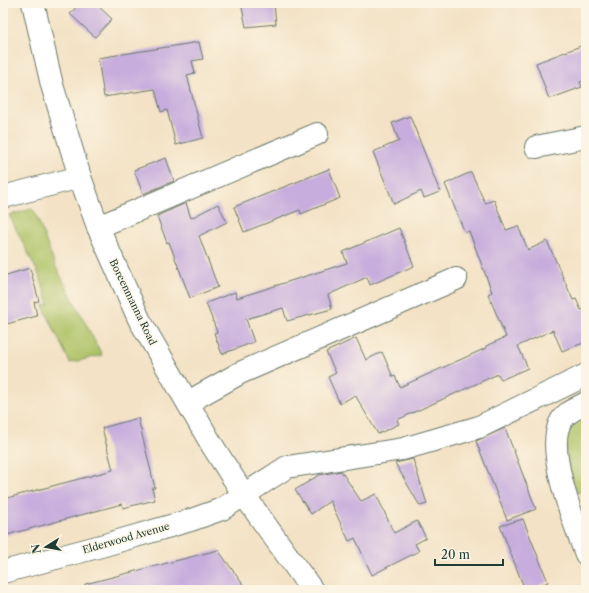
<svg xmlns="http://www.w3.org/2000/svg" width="589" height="593" font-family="'Libre Caslon Text',serif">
<rect width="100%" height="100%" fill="#fcf5e5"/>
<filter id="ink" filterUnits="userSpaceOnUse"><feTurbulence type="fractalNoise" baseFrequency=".025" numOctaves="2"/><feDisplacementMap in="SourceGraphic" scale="8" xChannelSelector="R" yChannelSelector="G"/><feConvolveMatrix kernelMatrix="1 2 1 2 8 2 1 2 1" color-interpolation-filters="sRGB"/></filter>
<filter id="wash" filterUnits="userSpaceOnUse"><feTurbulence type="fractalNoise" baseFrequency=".012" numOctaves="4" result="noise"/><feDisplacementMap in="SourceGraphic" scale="16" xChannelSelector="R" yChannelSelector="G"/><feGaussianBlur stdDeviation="0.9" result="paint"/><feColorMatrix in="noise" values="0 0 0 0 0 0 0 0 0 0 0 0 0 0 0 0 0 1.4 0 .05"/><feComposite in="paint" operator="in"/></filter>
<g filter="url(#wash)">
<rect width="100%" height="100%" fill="#f3e2c5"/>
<!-- green -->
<path fill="#aec266" stroke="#66804d" d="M32 209 35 212 55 265 102 355 70 363 43 306 49 304 39 275 9 215Z
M586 416V489L577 493C570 475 557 436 575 422 578 420 583 418 586 416Z"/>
<g id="blocks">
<!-- building -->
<path fill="#c7addd" d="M80 3H95L112 19 95 37 70 14Z
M241 3H274L276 24 246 27Z
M199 42 203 59 192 61 195 73 187 75 203 138 176 145 167 110 161 112 155 89 104 97 98 58Z
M586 44V80L580 82 582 87 549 99 536 63Z
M410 116 440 192 424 198 421 191 394 204 373 152 399 141 392 123Z
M166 158 174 181 143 194 134 170Z
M329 169 340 198 301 214 300 210 244 232 234 207Z
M471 172 485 203 494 200 506 230 518 226 528 250 547 241 573 300 576 299 581 310 586 308V342L562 351 553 330 518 346 528 368 501 380 498 374 397 420 399 424 378 434 355 395 340 404 328 377 336 373 326 352 356 338 366 360 382 352 393 377 395 376 400 387 486 348V346L506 337 488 294 492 292 469 231 465 233 445 184Z
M186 203 191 218 218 204 227 222 199 236 218 287 190 298 169 242 167 243 157 216Z
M399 228 414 266 370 285 367 277 328 295 332 309 287 321 283 308 246 319 254 342 222 354 214 333 217 332 206 303 235 292 237 298 347 263 343 252Z
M30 268 39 301 34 302 37 316 3 325V276Z
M138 418 155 488H152L155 500 123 508 122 504 3 536V499L113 470 102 428Z
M505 428 536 509 507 520 476 441Z
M413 459 427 504 420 506 395 463Z
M341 471 361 501 376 494 394 533 417 521 426 538 415 544 419 551 372 575 355 538 349 541 330 501 311 514 295 490 319 475Z
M523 519 548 582 528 590H525L500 526Z
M218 550 247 590H85V584Z"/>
</g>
</g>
<g filter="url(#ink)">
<use href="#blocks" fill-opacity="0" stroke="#697767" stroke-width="1"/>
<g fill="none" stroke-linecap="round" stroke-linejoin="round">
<!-- minor casing -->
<g stroke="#697767" stroke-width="24">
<path id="minor" d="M536 147 586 137
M3 197 80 177
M98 227 317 134
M586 403C577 408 566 412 561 421 544 449 575 525 586 554
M189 405 199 396 240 373 456 279
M3 572 101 546 191 520 222 509 287 467 403 449 479 427 586 375"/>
</g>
<!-- secondary casing -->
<g stroke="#697767" stroke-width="24">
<path id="secondary" d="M33 3 52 85 80 177 98 227 139 319 212 445 244 495 312 590"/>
</g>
<!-- minor -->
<use href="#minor" stroke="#fff" stroke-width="22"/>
<!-- secondary -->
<use href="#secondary" stroke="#fff" stroke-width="22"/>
</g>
</g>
<g text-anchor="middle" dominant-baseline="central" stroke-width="3" stroke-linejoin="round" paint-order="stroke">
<!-- street labels -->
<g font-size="10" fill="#1f3d34" stroke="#fcf5e5">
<text transform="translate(133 302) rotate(64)">Boreenmanna Road</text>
<text transform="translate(126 538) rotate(-16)">Elderwood Avenue</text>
</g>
</g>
<!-- margin -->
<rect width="589" height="593" fill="none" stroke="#fcf5e5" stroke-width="16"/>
<!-- north arrow -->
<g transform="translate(46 547) rotate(259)" stroke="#fcf5e5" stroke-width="3" paint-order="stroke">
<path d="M0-3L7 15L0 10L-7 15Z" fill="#1f3d34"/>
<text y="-6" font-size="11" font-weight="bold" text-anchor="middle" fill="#1f3d34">N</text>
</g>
<!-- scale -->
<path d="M435 559v6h68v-6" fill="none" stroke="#1f3d34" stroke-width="2"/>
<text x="441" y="559" font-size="12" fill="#1f3d34" stroke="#fcf5e5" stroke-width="3" paint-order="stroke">20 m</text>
</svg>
